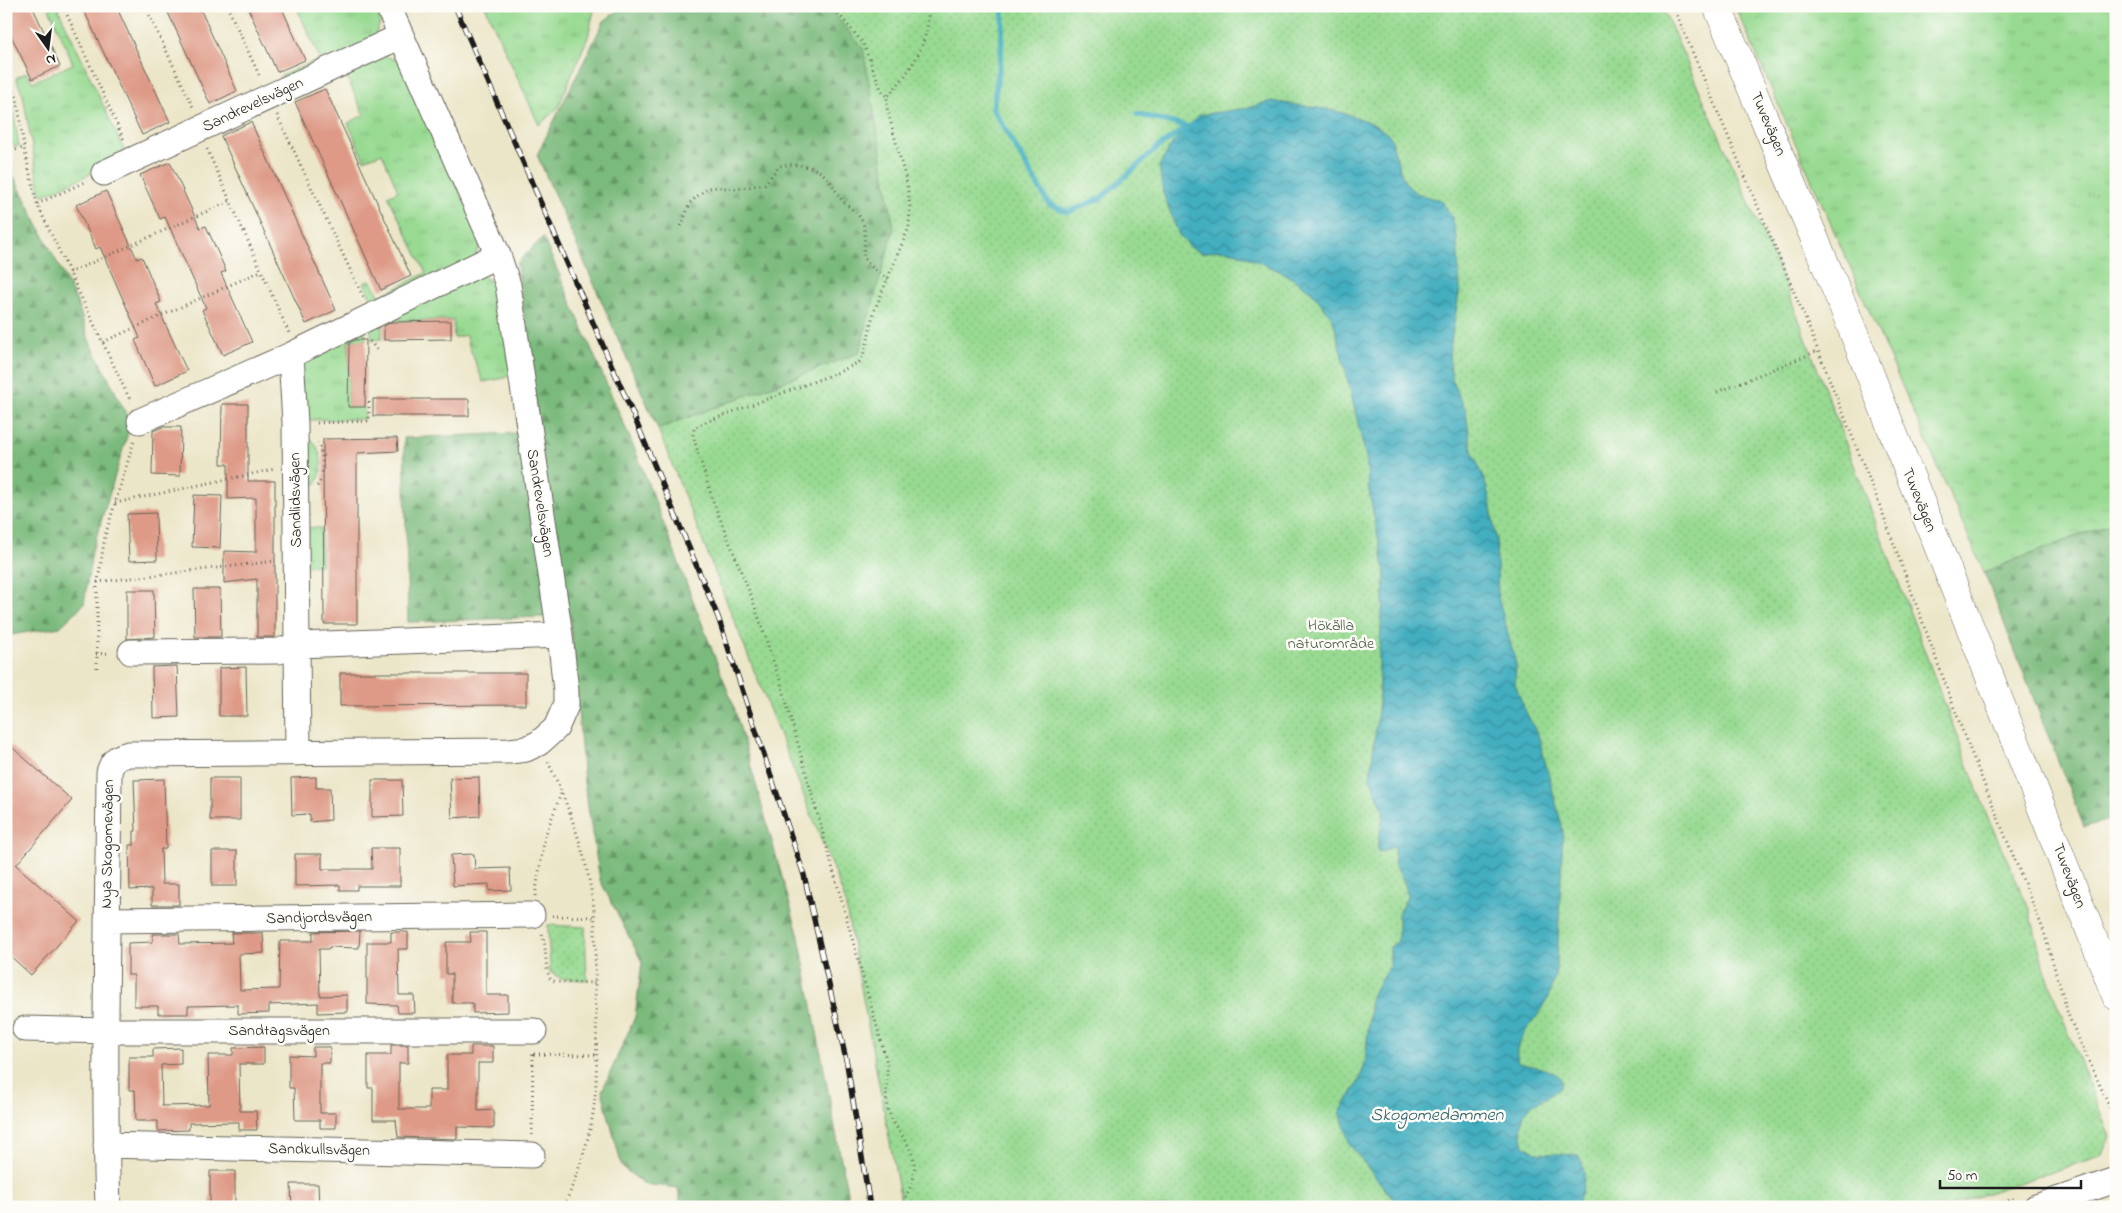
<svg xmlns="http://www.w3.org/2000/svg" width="2122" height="1213" font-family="'Indie Flower',sans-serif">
<defs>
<pattern id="grass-tufts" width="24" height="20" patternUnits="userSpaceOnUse" patternTransform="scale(1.25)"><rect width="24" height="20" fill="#98da92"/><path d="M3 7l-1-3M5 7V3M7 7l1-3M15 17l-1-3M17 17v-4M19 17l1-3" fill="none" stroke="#82ba7d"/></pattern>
<pattern id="forest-firs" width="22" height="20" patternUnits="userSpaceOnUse" patternTransform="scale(1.25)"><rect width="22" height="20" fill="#7aba7c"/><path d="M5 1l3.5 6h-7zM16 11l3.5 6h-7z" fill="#639665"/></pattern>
<pattern id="park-dots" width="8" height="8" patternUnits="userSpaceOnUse" patternTransform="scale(1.25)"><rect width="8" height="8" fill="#98da92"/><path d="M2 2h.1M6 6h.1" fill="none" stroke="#82ba7d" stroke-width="1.8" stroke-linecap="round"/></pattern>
<pattern id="water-waves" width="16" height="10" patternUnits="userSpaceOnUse" patternTransform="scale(1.25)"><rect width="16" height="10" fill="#42aec0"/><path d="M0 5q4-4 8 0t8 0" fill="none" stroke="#368d9b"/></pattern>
</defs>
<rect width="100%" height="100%" fill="#fdfcf7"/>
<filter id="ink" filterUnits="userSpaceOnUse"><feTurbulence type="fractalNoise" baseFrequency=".02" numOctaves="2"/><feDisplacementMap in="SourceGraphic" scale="10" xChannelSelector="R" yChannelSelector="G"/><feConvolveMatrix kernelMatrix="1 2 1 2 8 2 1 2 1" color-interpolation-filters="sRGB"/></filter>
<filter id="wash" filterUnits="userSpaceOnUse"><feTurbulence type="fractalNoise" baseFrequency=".0096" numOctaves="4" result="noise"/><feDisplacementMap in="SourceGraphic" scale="20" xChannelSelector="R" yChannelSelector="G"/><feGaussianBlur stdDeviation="1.12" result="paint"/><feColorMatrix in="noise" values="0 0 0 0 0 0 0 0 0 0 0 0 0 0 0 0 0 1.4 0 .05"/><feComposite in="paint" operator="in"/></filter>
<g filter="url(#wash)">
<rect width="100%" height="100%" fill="#ece6c9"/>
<!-- grass -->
<path fill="url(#grass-tufts)" stroke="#5a7b57" d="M48 6H57L126 154 108 166 44 195 40 193 23 95 16 78 27 72 32 82 73 64Z
M296 6H377L382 18 373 41 282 82 279 77 320 59Z
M485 6H595L588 37 558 108 539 125Z
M1735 6H2116V521L1984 572Z
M378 53 401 62 482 240 473 262 374 305 364 283 370 280 380 296 426 273 388 196 398 191 382 153 364 160 348 123 364 115 343 69Z
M6 83 12 103 19 146 15 147 6 135Z
M480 275 498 285 511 373 505 378 483 382 465 335 454 338 453 320 382 321V339L372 340 370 323Z
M364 325 366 340H349L348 407H364L365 419 301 420 300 363Z
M301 438 312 440C325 453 326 486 305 490Z
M301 527 321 528V565L301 566Z"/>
<!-- forest -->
<path fill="url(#forest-firs)" stroke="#4b6b4c" d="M624 6H827L863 47 894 228 859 353 658 429 537 155 604 21Z
M6 169H10L77 302 89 340 131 423 92 551 84 604 60 627 10 635H6Z
M543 237 636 452 734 707 799 937 850 1207H681L678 1188 644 1184 622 1167 602 1091 635 1017 642 962 600 880 584 782 570 616 408 622 404 438 539 432 517 263Z
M2116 521V818L2084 827 1984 572Z"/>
<!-- park -->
<path fill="url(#park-dots)" stroke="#5a7b57" d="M827 6H1662L1786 286 1988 818 2029 908 2042 960 2056 1001 2110 1137 2101 1156 1945 1207H902L844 897 658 429 859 353 894 228 863 48Z
M548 925 585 927 587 980 562 979 550 972Z"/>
<!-- water -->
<path fill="url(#water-waves)" stroke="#2f656e" d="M1271 101C1310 108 1356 108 1389 135 1392 138 1393 144 1394 149 1404 183 1403 193 1441 200L1452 217 1457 239 1460 288 1449 354 1451 373 1454 386 1465 408 1472 451 1484 478 1490 501 1496 539 1498 597 1516 664 1515 684 1525 710 1539 738 1563 830 1557 965C1554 979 1551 991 1545 1004 1536 1022 1511 1039 1518 1063 1530 1066 1579 1072 1555 1092 1546 1100 1532 1101 1526 1111 1520 1120 1521 1135 1524 1145L1536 1153 1578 1155C1589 1173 1583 1188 1577 1207H1399L1350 1145 1340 1112 1359 1081 1365 1064 1371 996 1390 965V947L1398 941V914L1407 897 1405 884 1395 865 1394 847 1378 852V843L1384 811 1370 778 1379 701V657L1385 571 1369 492 1366 457 1333 319 1312 292 1284 273 1235 252 1221 250 1201 253 1190 247 1179 235 1163 193 1159 166 1172 144 1199 115 1247 108Z"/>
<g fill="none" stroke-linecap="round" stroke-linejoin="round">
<!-- stream -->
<path stroke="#42aec0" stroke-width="5.5" d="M1001 6 1003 15 1001 55 993 109 1049 204 1068 212 1101 198 1158 147 1188 127 1193 125
M1137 114 1188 127"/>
</g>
<g id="blocks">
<!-- building -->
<path fill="#de9a86" d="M6 6H32L60 66 32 79 6 25Z
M82 6H116L170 122 142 135Z
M165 6H199L237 91 210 104Z
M247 6H281L305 60 277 72Z
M325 89 411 276 381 290 295 102Z
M251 122 336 310 306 324 221 136Z
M170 162 200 228 206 226 226 271 221 273 252 342 223 355 202 310 206 308 165 217 160 219 140 175Z
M106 191 137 259 142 257 161 302 156 304 187 371 155 386 135 340 140 338 100 247 96 249 76 205Z
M451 321V339L384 340V326L392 322Z
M355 340H366L365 407H348L349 343Z
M373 399H469V416H373Z
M222 404H248V481H275V637H257V579L224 583V551L256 552V498L228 499V464H221Z
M162 427H181L180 476 152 475 153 431Z
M397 438 398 451 357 453V624H324L323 439Z
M194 495 222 496 220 548 192 547Z
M156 513 157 560 129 561 127 514Z
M194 589H220L221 637H195Z
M127 590H154L155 637 127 639Z
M177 666 179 717 153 718 152 667Z
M246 667 247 716H219V668Z
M340 673H526V705L340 706Z
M6 742 72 800 16 865 79 921 31 975 6 952Z
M316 777V788H330L331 820 310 822V814L292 815 291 778Z
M479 777 480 816 452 818 450 778Z
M210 778H240V820H210Z
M164 779 166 849H161L162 884H179V905H152V889L130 890 129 845H134V831H136L134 780Z
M372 780H402L403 816 372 817Z
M371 848H400V886H357V890H340V885L295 886V854H322V869H372Z
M212 851H237V886H212Z
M474 854 475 869 510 868 511 890 489 891V884L453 886 451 855Z
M360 931 359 948 329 947V949H319L320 996 347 995V1012L318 1013V1003L269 1005V1013L238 1014V1005L188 1006V1014H158V1006H134V975H128V943L153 942 152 934H179L180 944 232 943 231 933H263L264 953 239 954 240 990 279 989 280 941H313V932Z
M391 932H408V949H398L399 995H414L415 1013H398L397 1005 367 1004V942H391Z
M470 932H486V995H508V1012L473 1013V1003H452V974H446V942H471Z
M391 1045H408V1063H399V1109H429V1090H447V1055H471V1046H493V1063H478V1111L494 1110V1128L457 1127V1139L398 1137 396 1120H373V1088H368V1055H391Z
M264 1047V1064H239L240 1111H256L257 1130H239V1122L189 1123V1130L158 1131V1121H136L135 1090H129V1057H153V1049L181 1048V1064L161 1065 162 1106 209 1105 208 1055H233V1048Z
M313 1047H330V1063H320V1113H336V1128H320V1120H295L294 1088H289V1055L313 1056Z
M210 1171H235V1207H210Z
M291 1184H318L319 1207H292Z"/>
</g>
</g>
<g filter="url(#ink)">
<use href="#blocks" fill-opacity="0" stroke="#656359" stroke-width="1"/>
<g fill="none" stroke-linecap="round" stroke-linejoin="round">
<!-- minor casing -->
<g stroke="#656359" stroke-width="27">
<path id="minor" d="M104 173 401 36
M291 355 295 423 298 753
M140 421 291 355 498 255
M131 652 279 651 298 645 560 635
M107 920 532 915
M25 1029 107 1031H534
M106 1145 532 1155
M108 1207C103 1062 108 917 109 772 113 760 116 757 129 754L510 751 526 749 539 743 556 728 566 705V691L560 635 508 285 498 255 388 6
M2036 1207 2116 1180"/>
</g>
<!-- major casing -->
<g stroke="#656359" stroke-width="29">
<path id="major" d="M1717 6 1845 311 2116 996"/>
</g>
<!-- path -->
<path stroke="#656359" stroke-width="3" stroke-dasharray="1 4" stroke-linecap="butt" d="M63 6 124 140
M145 6 194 109
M227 6 260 77
M832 6 863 43 881 89 887 97
M1673 6 1805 318 1880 506 1963 732 2043 929 2069 1017 2116 1121
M6 73 17 98 24 148
M277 115 363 297
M207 149 289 333
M6 152 24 148 37 204 131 402
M37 204 87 181
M681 226 690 203 704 190 713 187 736 189 765 184 779 166C797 163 817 165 829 180 835 188 838 197 845 203 852 210 859 213 863 223 867 234 863 246 864 258L876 271 888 279
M69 273 230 201
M370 341 377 350
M103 342 261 271
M1717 392 1818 351
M317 423 369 421V399
M317 486C325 478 324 452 317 443
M115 503 275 469
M97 582 276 561
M96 654 111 653
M97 668V587L105 536 134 441
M548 762C570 808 588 859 594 910 596 936 595 964 595 990 596 1026 598 1061 595 1097 592 1134 578 1173 564 1207
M535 896 545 836 562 791
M552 916 594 917
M542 934C548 949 543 966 551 980L557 982 595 983
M534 1054 597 1055
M532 1135 533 1051
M903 1207C905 1195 913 1185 914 1174 918 1146 894 1132 888 1109 884 1094 889 1075 886 1059L782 687 752 598 714 504 693 436 694 428 703 423 839 372 859 362 866 349 873 314 909 227 910 207 907 184 887 108V97C910 72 931 42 928 6
M1989 1207 2016 1198"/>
<!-- minor -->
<use href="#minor" stroke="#fff" stroke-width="25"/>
<!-- major -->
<use href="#major" stroke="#fff" stroke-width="28"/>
<!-- rail casing -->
<g stroke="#1c1c1c" stroke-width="5.5">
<path id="rail" d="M455 6 635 419 718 617 804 875 847 1064 870 1207"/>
</g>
<!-- rail -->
<use href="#rail" stroke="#fdfcf7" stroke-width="4" stroke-dasharray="11" stroke-linecap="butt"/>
</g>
</g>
<g text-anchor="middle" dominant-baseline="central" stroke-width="5" stroke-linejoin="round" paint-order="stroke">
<!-- street labels -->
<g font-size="16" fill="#1c1c1c" stroke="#fdfcf7">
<text transform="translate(253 105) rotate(-25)">Sandrevelsvägen</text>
<text transform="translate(1768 124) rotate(67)">Tuvevägen</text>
<text transform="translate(296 500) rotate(-91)">Sandlidsvägen</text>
<text transform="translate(1919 500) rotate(68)">Tuvevägen</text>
<text transform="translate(540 503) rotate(81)">Sandrevelsvägen</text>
<text transform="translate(108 844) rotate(-89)">Nya Skogomevägen</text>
<text transform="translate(2069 876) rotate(69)">Tuvevägen</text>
<text transform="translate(319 918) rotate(-1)">Sandjordsvägen</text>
<text x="279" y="1031">Sandtagsvägen</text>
<text transform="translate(319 1150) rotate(1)">Sandkullsvägen</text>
</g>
<!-- park labels -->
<g font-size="16" fill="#475e45" stroke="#fdfcf7">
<text x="1331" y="626">Hökälla<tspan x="1331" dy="18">naturområde</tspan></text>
</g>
<!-- water labels -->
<g font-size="18" font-style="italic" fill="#2d5e66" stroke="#fdfcf7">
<text x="1437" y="1116">Skogomedammen</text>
</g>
</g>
<!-- margin -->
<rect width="2122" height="1213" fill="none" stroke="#fdfcf7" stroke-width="25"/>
<!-- north arrow -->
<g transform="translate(48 48) rotate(166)" stroke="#fdfcf7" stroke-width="4" paint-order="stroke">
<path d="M0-4L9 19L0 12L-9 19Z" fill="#1c1c1c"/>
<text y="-8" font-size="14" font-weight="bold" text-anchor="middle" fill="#1c1c1c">N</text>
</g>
<!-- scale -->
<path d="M1940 1180v8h141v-8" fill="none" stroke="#1c1c1c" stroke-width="2.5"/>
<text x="1947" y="1180" font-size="15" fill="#1c1c1c" stroke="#fdfcf7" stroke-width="4" paint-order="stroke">50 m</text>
</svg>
